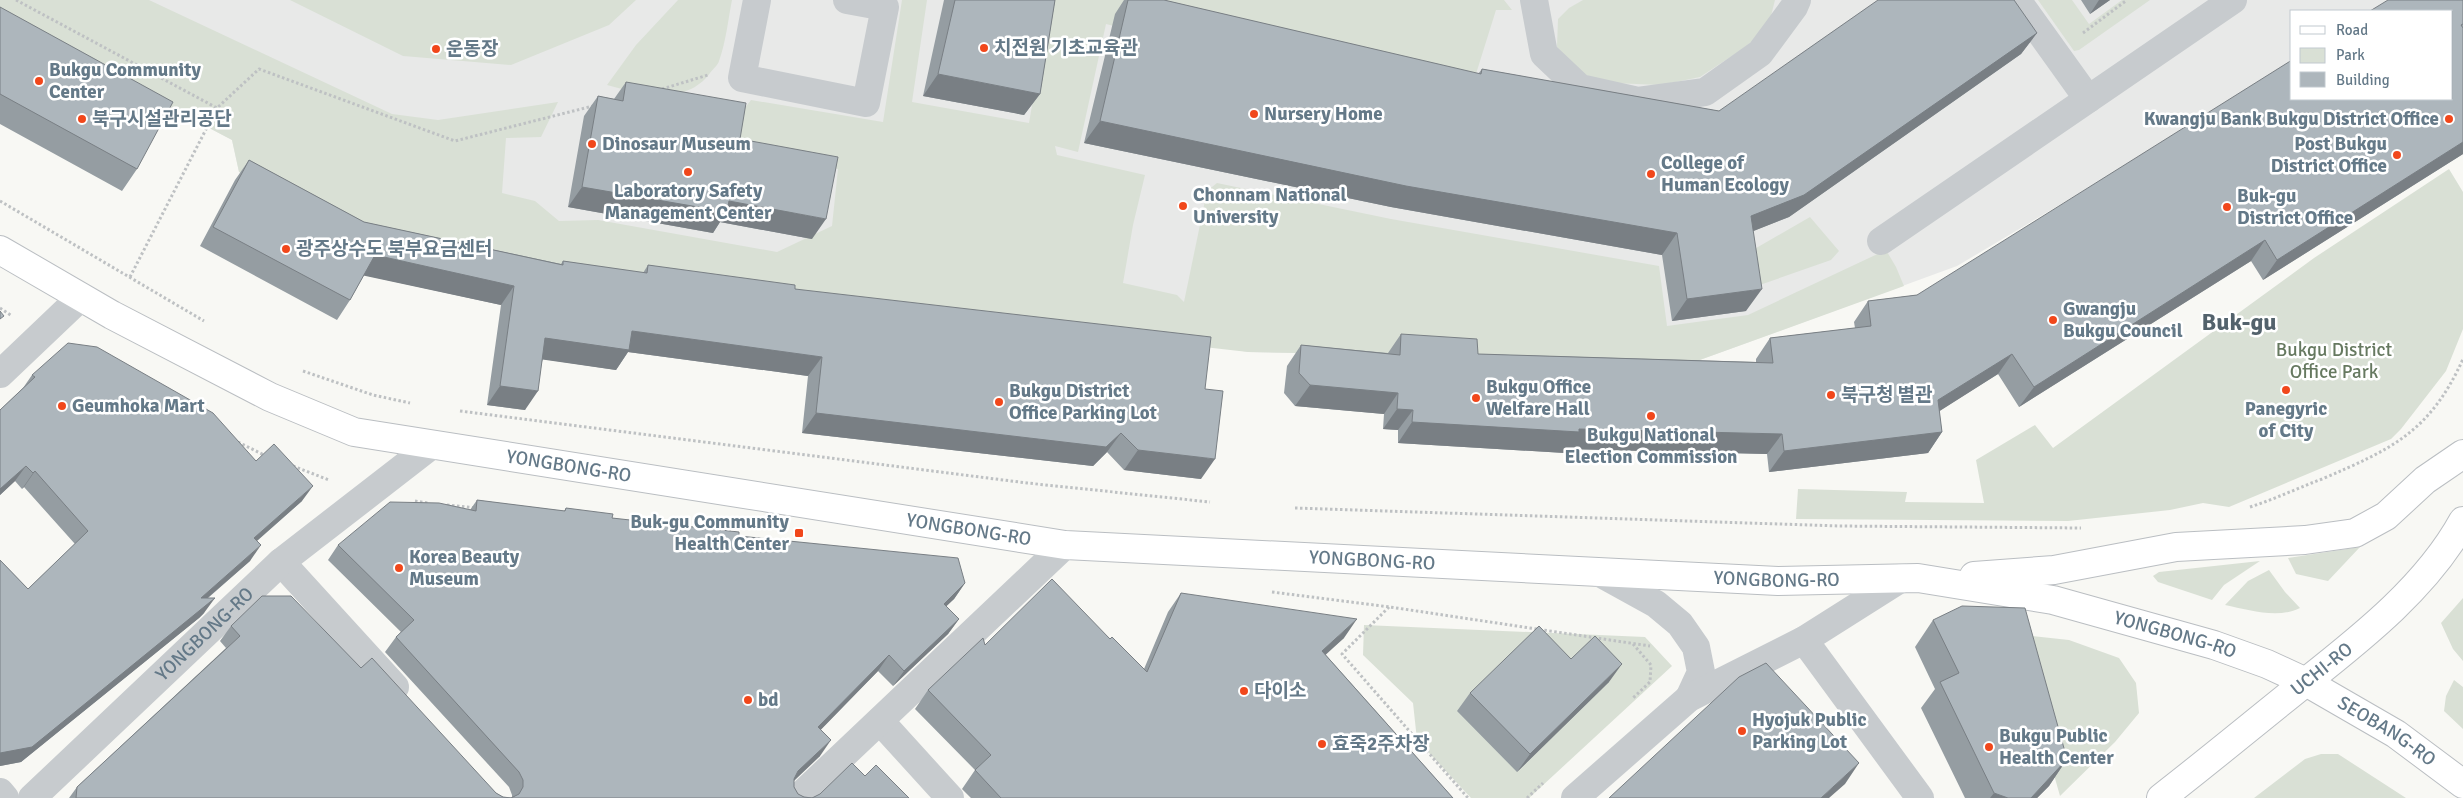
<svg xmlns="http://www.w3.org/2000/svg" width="2463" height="798" font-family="Signika,'Noto Sans KR',sans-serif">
<rect width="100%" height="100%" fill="#f8f8f4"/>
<!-- built -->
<path fill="#e8e9e8" d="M0 0H2391L2374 11H2292V65L2241 97 1957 266 1697 361 1248 352 239 172 232 140 0 18Z"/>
<!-- green -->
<path fill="#d9e0d5" d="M0 0H149L392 114 438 120 558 102 541 137 506 138 502 193 535 201 559 221 598 220 777 252 832 226 838 169 739 149 741 113 751 100 883 122 902 0H927L912 102 1029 123 1050 0H1504L1512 10H1496L1475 77 1430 106 1106 24 1078 152 1055 146 1057 155 1145 175 1133 225 1123 283 1177 295 1184 302 1207 191 1217 183 1391 219 1659 266 1667 326 1748 315 1886 250 1896 267 1904 286 1697 361 1248 352 822 304 376 241 239 172 232 140 0 18Z
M290 0H636L609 25 511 65 403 56Z
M678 0H732C728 20 726 42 719 61 718 65 713 69 710 73 686 106 641 94 607 85L636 45Z
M1583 0H1775L1768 28 1744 48 1700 77 1661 85 1612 83 1582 74 1557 47 1558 19 1569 8Z
M2038 0H2072L2089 24 2122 0H2150L2079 50 2074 51Z
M2449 169 2463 192V329L2446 371 2401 429 2391 439 2229 507 2203 503 2170 510 2068 521 1796 519 1798 489 1907 492 1905 502 1984 503 1976 460 2035 425 2053 448 2314 258Z
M1810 217 1839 251 1831 260 1754 287 1751 251Z
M2360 547 2328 581 2296 574 2288 558Z
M2260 561 2224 585 2212 600 2158 582 2153 576 2159 572Z
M2269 570 2285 592 2300 608C2278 619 2249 610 2225 605L2248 581Z
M2463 598V661L2453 649 2441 623Z
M1364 625 1645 637 1672 666 1529 798H1471L1417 740 1413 703 1363 655Z
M2014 634 2069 640 2119 658 2136 683 2139 713 2115 742 2060 796Z
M2454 680 2463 687V729L2444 711 2446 696Z
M2321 754H2338L2406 798H2254L2305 759Z"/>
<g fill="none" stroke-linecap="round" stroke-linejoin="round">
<!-- major casing -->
<g stroke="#babec2" stroke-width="30">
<g id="major">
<path id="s2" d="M0 250 112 315 270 397 354 432 1065 545 1778 581 1918 578 2053 600 2214 645 2267 664 2306 682 2396 734 2463 784"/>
<path d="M1974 576 2054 570 2176 547 2305 540 2355 533 2386 516 2425 480 2463 454"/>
<path id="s3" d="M2161 798C2210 760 2258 720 2307 681 2364 636 2428 585 2463 521"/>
</g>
</g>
<!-- path -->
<path stroke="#bec1c3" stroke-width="3" stroke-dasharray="2.5 2.5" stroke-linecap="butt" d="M16 0 217 108 259 69 455 141 593 106
M2083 33 2127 0
M662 89 708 75
M0 201 204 321
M130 277 217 108
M0 308 12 316
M303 371 373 395 410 403
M460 411 1027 483 1210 502
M238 442 266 456
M293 466 329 480
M415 501 428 503
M447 505 476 508
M2250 507C2275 499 2298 488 2322 479 2392 449 2430 432 2463 359
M1295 508 1839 526 2081 528
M1272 592 1390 607 1650 646
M1389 607 1342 654 1468 798
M1633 644 1651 665 1650 682 1633 698
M1527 798 1543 783"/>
<!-- minor -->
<g stroke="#c7cbce" stroke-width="28">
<path d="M757 0 742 78 866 103 885 7 847 0"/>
<path d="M1534 0 1544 54 1580 88 1638 101 1705 92 1760 53 1794 7 1797 0"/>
<path d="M2017 0 2088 99"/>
<path d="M1881 241 2233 0"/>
<path d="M0 374 81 297"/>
<path d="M281 562 395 687"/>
<path d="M1598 572 1656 604 1680 624 1696 647 1701 672 1689 698"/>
<path d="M1804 640 1920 798"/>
<path d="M880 721 950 798"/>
<path d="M0 792 5 798"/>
<path id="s1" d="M32 798 281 562 432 445"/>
<path d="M798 798 1065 545"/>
<path d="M1575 798 1689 698 1804 640 1902 578"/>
</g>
<!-- major -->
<use href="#major" stroke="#fff" stroke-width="28"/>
</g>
<!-- wall -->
<path fill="#959da2" d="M944 0H1055L1040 94 1024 115 923 96Z
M1124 0H1164L1478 74 1482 69 1719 111 2037 33 2021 54 1789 217 1753 231 1746 311 1672 321 1662 255 1391 207 1084 143 1115 14Z
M2081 0H2110L2090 14Z
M2463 0V154L2263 280 2251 261 2019 407 1998 374 1939 411 1942 432 1928 453 1769 472 1767 454 1567 449 1565 453 1398 443V430L1383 429 1384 414 1295 406 1284 393 1287 366 1301 345 1388 353 1401 334 1478 354 1756 362V359L1770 338 1855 328 1854 322 1868 301 1917 295Z
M0 7 137 169 122 191 0 124Z
M626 82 740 139 812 239 720 222 713 233 568 207 584 116 598 96 614 99Z
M249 160 364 222 561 264 563 261 643 273 648 265 795 289 1205 389 1201 479 1124 470 1107 452 1093 466 802 433 808 376 628 352 616 370 543 359 525 410 487 405 501 305 364 275 350 300 337 320 200 246 235 180Z
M32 375 256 461 302 501 257 541 250 561 208 598 204 613 199 618 21 762 0 766V560L28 589 75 544 24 487 22 489 15 481 0 495V410L23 388Z
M477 500 564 511 566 508 612 518 739 536 965 583 954 599 946 606 959 619 948 634 893 686 878 671 820 730V756L794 781V787L798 794 804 797 812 798 865 776 909 798H69L77 787 226 648 220 641 231 626 361 668 496 793 503 797 511 798 512 797V795L509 787 385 652 396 637 401 632 328 560 338 545 470 510Z
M1181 593 1344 638 1325 654 1453 798H971L962 789 975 770 915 709 928 690 985 645 1110 639 1144 669 1168 612Z
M1933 620 2067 759 2049 786 2037 798H1965L1921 708 1935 689 1915 647Z
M1571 659 1609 682 1517 772 1457 711 1470 693Z"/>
<!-- shaded-wall -->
<path fill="#797f84" d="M2099 0H2110L2090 14Z
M2037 33 2021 54 1789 217 1736 238 1751 216Z
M938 74 1040 94 1024 115 923 96Z
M1100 121 1677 233 1662 255 1391 207 1084 143Z
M2463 142V154L2263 280 2277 260Z
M582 187 729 201 826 219 812 239 720 222 713 233 568 207Z
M2265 240 2251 261 2019 407 2034 387Z
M375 255 514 286 501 305 361 275Z
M1762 289 1746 311 1672 321 1687 299Z
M632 331 822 357 808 376 628 352 616 370 532 358 545 338Z
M2012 354 1998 374 1924 421 1938 400Z
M1310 385 1398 393 1384 414 1295 406Z
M500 386 538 391 525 410 487 405Z
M1397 409 1413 410 1398 430 1383 429Z
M816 413 1121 433 1107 452 1093 466 802 433Z
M1412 422 1579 429 1782 434 1767 454 1567 449 1565 453 1398 443Z
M1942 432 1928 453 1769 472 1784 451Z
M1138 450 1215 459 1201 479 1124 470Z
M26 466 15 481 0 495V489Z
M35 471 24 487 22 489 33 473Z
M313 486 302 501 243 553 254 538Z
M261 545 250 561 190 613 201 598Z
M965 583 954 599 933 619 944 604Z
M215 598 204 613 199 618 21 762 0 766V753Z
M959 619 948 634 893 686 904 671Z
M1357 619 1344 638 1309 670 1322 651Z
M889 655 878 671 808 743 818 727Z
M1622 664 1609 682 1517 772 1530 754Z
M831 740 820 756 787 787 798 771Z
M2067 759 2049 786 2037 798H2031Z
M1859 763 1845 784 1829 798H1821Z
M1994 793 2008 798H1990Z"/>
<!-- building -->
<path fill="#adb6bc" stroke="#797f84" d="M955 0H1055L1040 94 938 74Z
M1128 0H1164L1481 74 1482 69 1719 111 1878 0H2014L2037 33 1804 195 1751 216 1762 289 1687 299 1677 233 1406 186 1100 121Z
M2388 0H2463V24L2461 25 2463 28V142L2277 260 2265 240 2034 387 2012 354 1938 400 1942 432 1784 451 1782 434 1579 429V432L1412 422 1413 410 1397 409 1398 393 1310 385 1299 373 1301 345 1400 355 1401 334 1477 339 1478 354 1773 363 1770 338 1871 326 1868 301 1917 295 2292 60V99H2452V11H2370Z
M0 7 173 102 137 169 0 94Z
M626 82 746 103 740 139 838 157 826 219 729 201 727 212 582 187 598 96 623 101Z
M249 160 364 222 563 265V261L647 273 648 265 795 285V289L1211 337 1205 389 1223 391 1215 459 1138 450 1121 433 1106 447 816 413 822 357 632 331 629 350 545 338 538 391 500 386 514 286 375 255 350 300 213 227Z
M0 311 4 316 0 319Z
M68 343 97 347 213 413 256 461 274 444 313 486 254 538 261 545 201 598H215L210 602 32 747 0 753V560L28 589 88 531 35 471 33 473 26 466 0 489V410L35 377 32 375Z
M477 500 565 511 566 508 613 514 612 518 739 532V536L958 558 965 583 944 604 959 619 904 671 889 655 818 727 831 740 798 771 794 779V787L798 794 804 797 812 798 820 794 852 763 865 776 876 765 909 798H76L77 787 240 636 231 626 262 596H291L361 668 372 658 496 793 503 797 511 798 519 794 523 787V780L519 772 396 637 414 620 338 545 390 502 439 503 476 511Z
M1052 579 1110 639 1112 637 1147 672 1181 593 1357 619 1322 651 1453 798H1001L975 770 991 755 928 690 983 638 985 645Z
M1962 606 2025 608 2067 759 2031 798H2008L1994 793 1940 682 1959 673 1933 620Z
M1539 626 1571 659 1595 636 1622 664 1530 754 1470 693Z
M1766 663 1859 763 1821 798H1609L1739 677Z"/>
<!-- markers -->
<g fill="#f1471b" stroke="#fff" stroke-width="2">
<circle cx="984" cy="48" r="5"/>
<circle cx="436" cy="49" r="5"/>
<circle cx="39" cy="81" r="5"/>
<circle cx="1254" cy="114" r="5"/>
<circle cx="82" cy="119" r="5"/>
<circle cx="2449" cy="119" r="5"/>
<circle cx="592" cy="144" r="5"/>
<circle cx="2397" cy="155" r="5"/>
<circle cx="688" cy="172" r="5"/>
<circle cx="1651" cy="174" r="5"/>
<circle cx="1183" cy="206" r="5"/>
<circle cx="2227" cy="207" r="5"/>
<circle cx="286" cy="249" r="5"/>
<circle cx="2053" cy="320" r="5"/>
<circle cx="2286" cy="390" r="5"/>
<circle cx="1831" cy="395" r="5"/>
<circle cx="1476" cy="398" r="5"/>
<circle cx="999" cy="402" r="5"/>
<circle cx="62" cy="406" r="5"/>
<circle cx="1651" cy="416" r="5"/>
<rect x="794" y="528" width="10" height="10" rx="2.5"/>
<circle cx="399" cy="568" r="5"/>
<circle cx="1244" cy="691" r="5"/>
<circle cx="748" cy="700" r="5"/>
<circle cx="1742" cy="731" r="5"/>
<circle cx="1322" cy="744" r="5"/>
<circle cx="1989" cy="747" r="5"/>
</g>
<g text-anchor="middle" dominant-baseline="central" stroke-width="5" stroke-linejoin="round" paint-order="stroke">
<!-- poi labels -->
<g font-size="19" font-weight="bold" fill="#647988" stroke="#fff" text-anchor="start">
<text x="994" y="48">치전원 기초교육관</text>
<text x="446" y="49">운동장</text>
<text x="49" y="70">Bukgu Community<tspan x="49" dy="22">Center</tspan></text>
<text x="1264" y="114">Nursery Home</text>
<text x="92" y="119">북구시설관리공단</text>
<text x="2439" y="119" text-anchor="end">Kwangju Bank Bukgu District Office</text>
<text x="602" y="144">Dinosaur Museum</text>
<text x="2387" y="144" text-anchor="end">Post Bukgu<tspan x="2387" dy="22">District Office</tspan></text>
<text x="1661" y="163">College of<tspan x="1661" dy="22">Human Ecology</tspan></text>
<text x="688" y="191" text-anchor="middle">Laboratory Safety<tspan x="688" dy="22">Management Center</tspan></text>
<text x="1193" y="195">Chonnam National<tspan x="1193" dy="22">University</tspan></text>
<text x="2237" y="196">Buk-gu<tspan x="2237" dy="22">District Office</tspan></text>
<text x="296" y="249">광주상수도 북부요금센터</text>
<text x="2063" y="309">Gwangju<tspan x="2063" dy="22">Bukgu Council</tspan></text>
<text x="1486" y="387">Bukgu Office<tspan x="1486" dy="22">Welfare Hall</tspan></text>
<text x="1009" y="391">Bukgu District<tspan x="1009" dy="22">Office Parking Lot</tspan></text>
<text x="1841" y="395">북구청 별관</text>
<text x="72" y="406">Geumhoka Mart</text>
<text x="2286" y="409" text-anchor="middle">Panegyric<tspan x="2286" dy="22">of City</tspan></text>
<text x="1651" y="435" text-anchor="middle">Bukgu National<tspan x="1651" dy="22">Election Commission</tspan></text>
<text x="789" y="522" text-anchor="end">Buk-gu Community<tspan x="789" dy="22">Health Center</tspan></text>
<text x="409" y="557">Korea Beauty<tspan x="409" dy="22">Museum</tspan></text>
<text x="1254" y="691">다이소</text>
<text x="758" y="700">bd</text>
<text x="1752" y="720">Hyojuk Public<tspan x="1752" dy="22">Parking Lot</tspan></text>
<text x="1999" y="736">Bukgu Public<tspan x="1999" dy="22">Health Center</tspan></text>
<text x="1332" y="744">효죽2주차장</text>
</g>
<!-- park labels -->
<g font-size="19" fill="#667960" stroke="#fff">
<text x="2334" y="350">Bukgu District<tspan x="2334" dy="22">Office Park</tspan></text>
</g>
<!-- street labels -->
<g font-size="19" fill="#647988" stroke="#fff">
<text stroke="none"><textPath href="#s2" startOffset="616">YONGBONG-RO</textPath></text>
<text stroke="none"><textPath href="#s2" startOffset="1021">YONGBONG-RO</textPath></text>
<text stroke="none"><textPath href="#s2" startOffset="1426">YONGBONG-RO</textPath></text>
<text stroke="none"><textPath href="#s2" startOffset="1831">YONGBONG-RO</textPath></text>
<text stroke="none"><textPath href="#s1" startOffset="238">YONGBONG-RO</textPath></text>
<text stroke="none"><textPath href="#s2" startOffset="2236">YONGBONG-RO</textPath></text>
<text stroke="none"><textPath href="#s3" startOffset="206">UCHI-RO</textPath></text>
<text stroke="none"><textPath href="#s2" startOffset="2470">SEOBANG-RO</textPath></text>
</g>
<!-- district labels -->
<g font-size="24" font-weight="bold" fill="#53626c" stroke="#fff">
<text x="2239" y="322">Buk-gu</text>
</g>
</g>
<!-- legend -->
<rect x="2290" y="10" width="162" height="90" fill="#ffffff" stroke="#c1c9cf"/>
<rect x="2300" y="26" width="25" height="8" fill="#ffffff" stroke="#c1c9cf"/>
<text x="2336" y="35" font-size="15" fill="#647988">Road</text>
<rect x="2300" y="48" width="25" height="15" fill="#d9e0d5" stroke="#c1c9cf"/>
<text x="2336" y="60" font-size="15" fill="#647988">Park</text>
<rect x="2300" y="72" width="25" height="15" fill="#adb6bc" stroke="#c1c9cf"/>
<text x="2336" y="85" font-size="15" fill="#647988">Building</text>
</svg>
